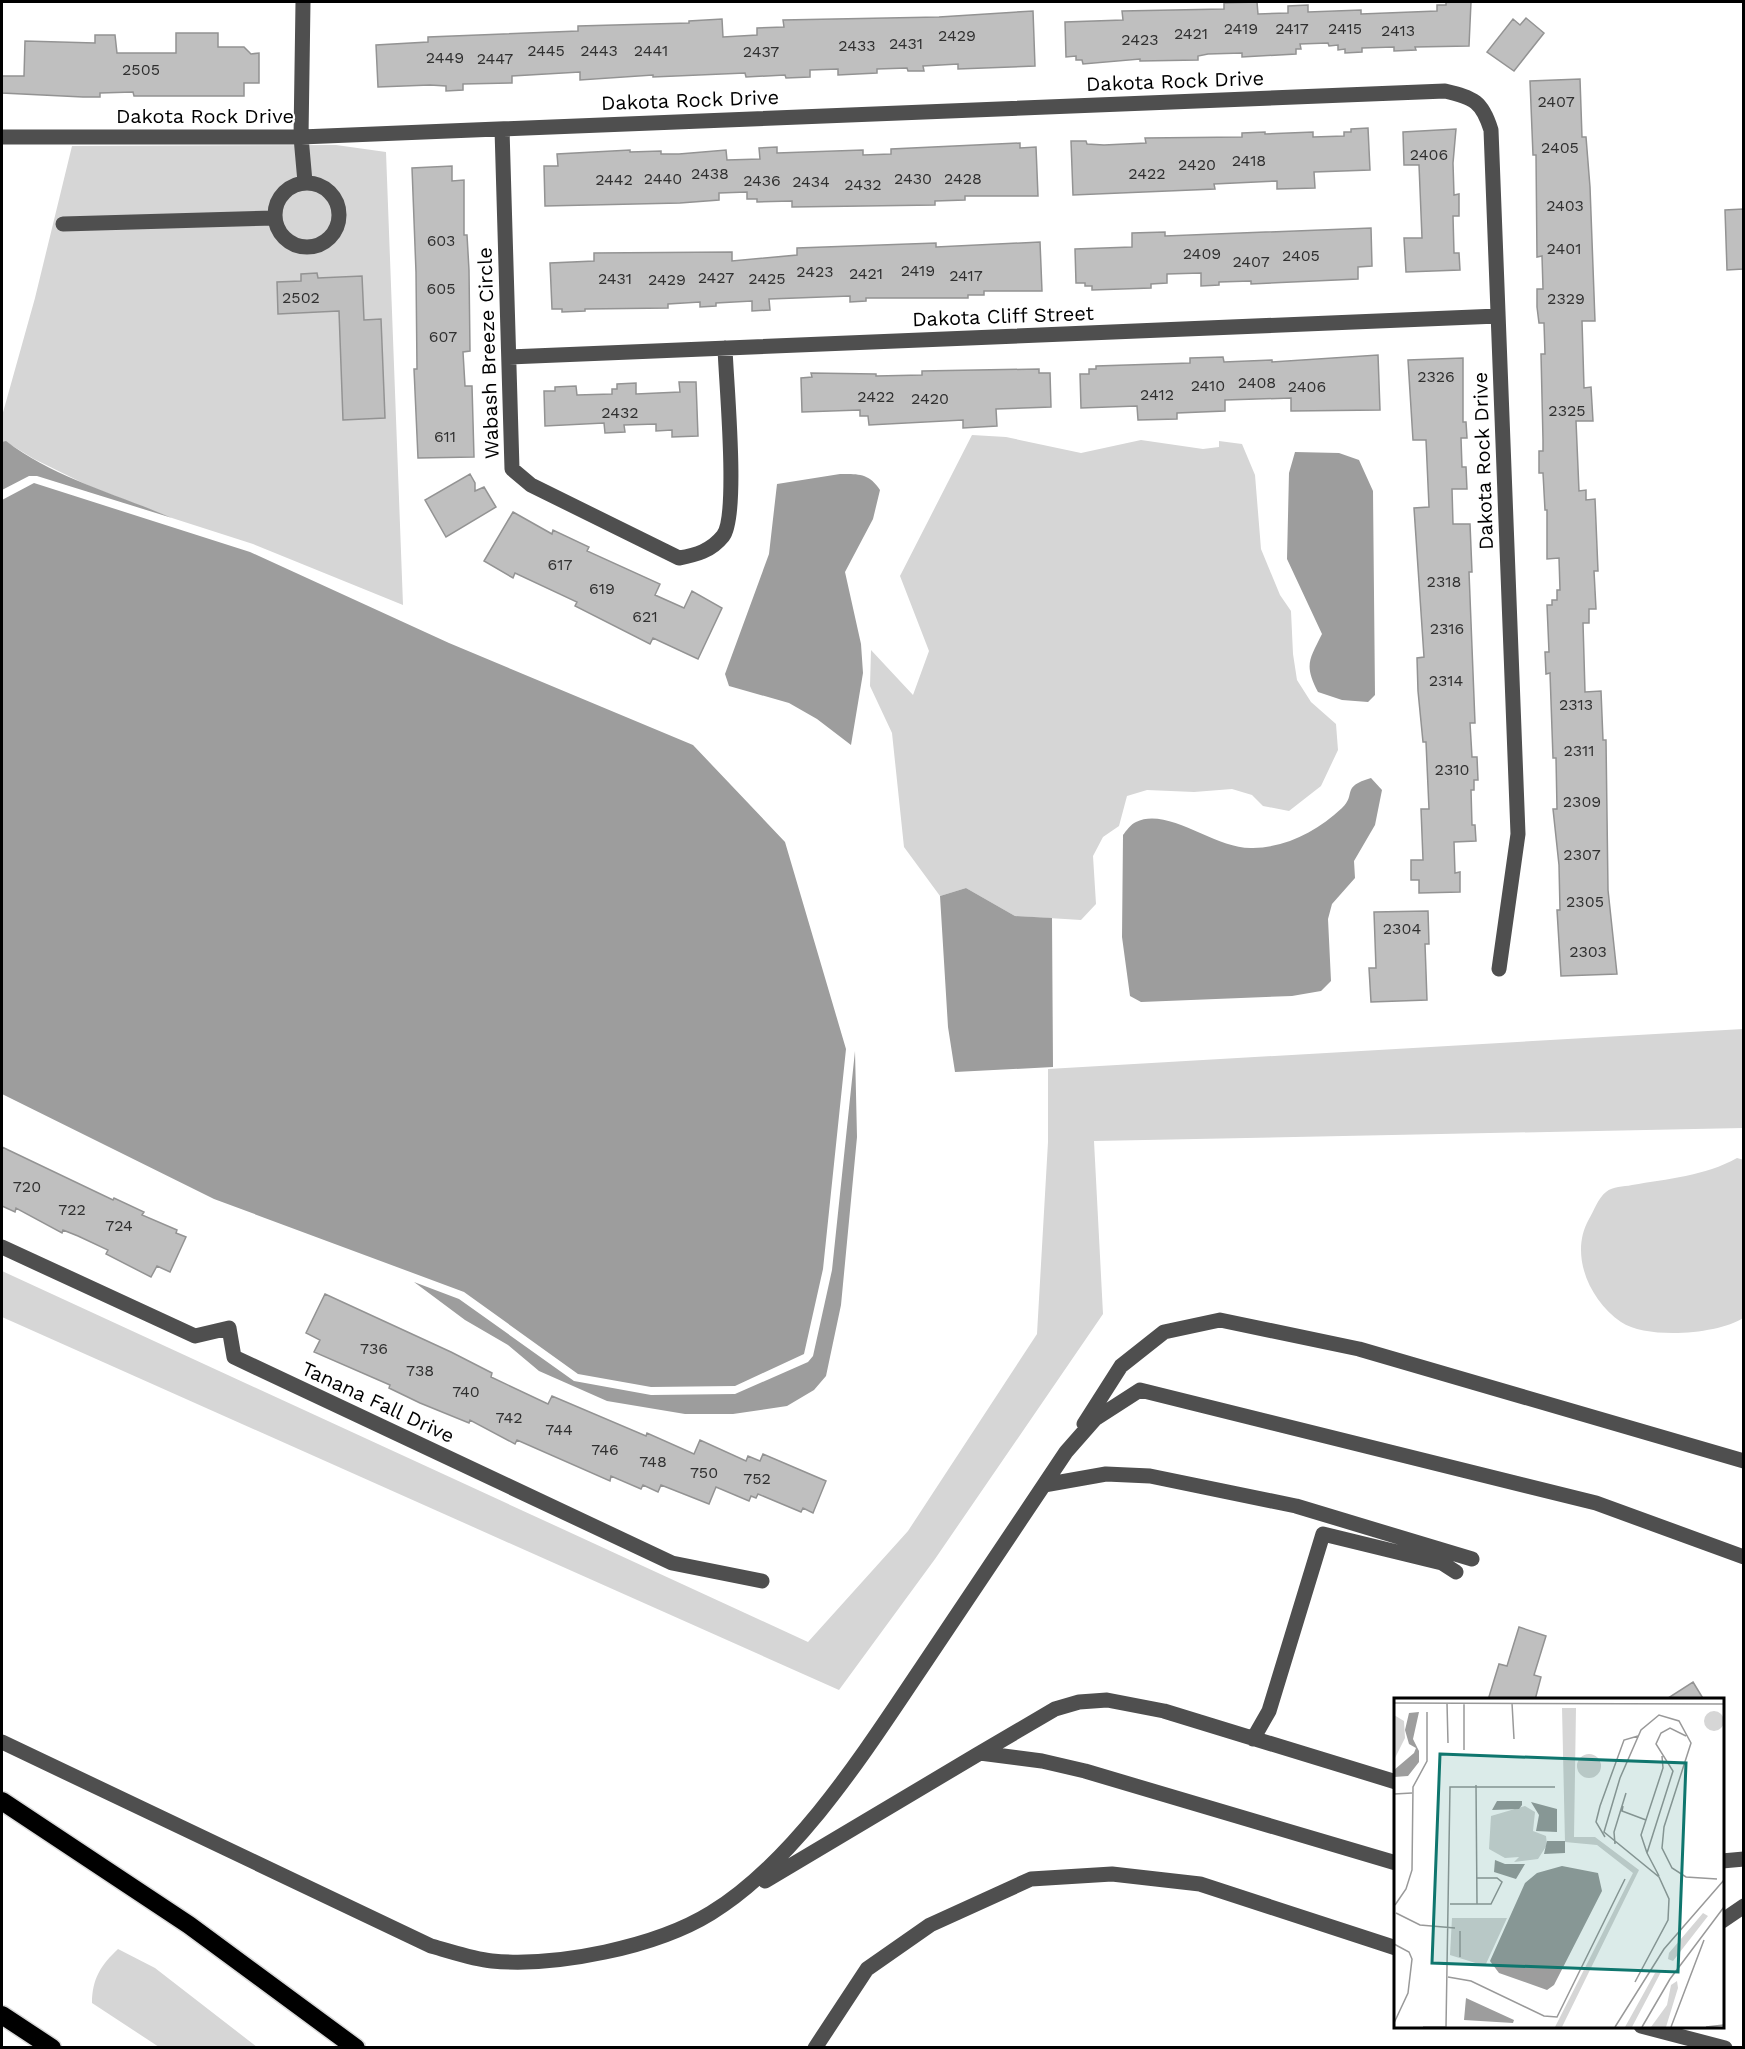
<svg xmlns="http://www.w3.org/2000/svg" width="1745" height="2049" font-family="'Work Sans',sans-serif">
<rect width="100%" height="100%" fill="#fff"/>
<!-- green -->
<path fill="#d6d6d6" d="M336 145 386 152 403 605 253 544 172 518 89 486 34 459 6 442H2V416L35 298 72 146Z
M972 435 1006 437 1081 453 1141 440 1203 449 1219 447V441L1242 444 1255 475 1261 549 1280 595 1291 611 1293 654 1297 680 1311 702 1336 724 1338 750 1321 786 1289 811 1263 806 1252 795 1232 789 1194 792 1147 790 1127 796 1119 826 1103 837 1093 856 1096 904 1081 920 1015 916 966 888 940 896 904 847 892 733 870 686 871 650 913 695 929 651 900 576Z
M1743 1029V1128L1094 1141 1103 1314 935 1559 839 1690 2 1317V1271L808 1642 908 1531 1037 1334 1048 1142V1069Z
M1737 1158 1744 1160 1743 1318C1719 1334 1648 1340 1621 1322 1589 1300 1569 1254 1589 1219 1594 1211 1598 1198 1606 1192 1613 1186 1623 1187 1632 1185 1667 1179 1705 1176 1737 1158Z
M118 1949 155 1968 257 2047H159L92 2003C92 1979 101 1965 118 1949Z"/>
<!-- water -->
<path fill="#9d9d9d" d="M6 441C54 478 117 494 172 518L37 476H29L2 490V442Z
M1295 452 1339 453 1359 460 1373 491 1375 695 1368 702 1342 700 1318 692C1304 665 1309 660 1322 634L1287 559 1289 473Z
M840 474C858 474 869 473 880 490L873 519 845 572 861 644 863 673 851 745 817 719 789 703 729 686 725 674 769 554 777 484Z
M34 483 250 552 449 643 693 745 785 842 846 1049 823 1269 804 1354 735 1386 651 1387 578 1374 464 1292 214 1199 2 1094V500Z
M1371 778 1382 790 1375 825 1354 861 1355 878 1332 904 1328 919 1331 981 1321 991 1292 996 1141 1002 1130 996 1122 937 1123 835C1126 831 1131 824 1136 822 1168 806 1216 850 1253 848 1288 847 1317 831 1342 808 1357 794 1340 787 1371 778Z
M966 888 1015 916 1052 918 1053 1067 955 1072 948 1027 940 896Z
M855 1051 857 1137 841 1305 826 1376 814 1390 787 1406 733 1414H685L607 1401 539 1371 508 1345 465 1320 414 1282 459 1299 574 1381 651 1395 735 1394 808 1362 813 1356 832 1270Z"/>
<!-- building -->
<path fill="#bfbfbf" stroke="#939393" stroke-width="1.5" d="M1257 2 1258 14 1288 13V6L1308 5V12L1361 10V14L1437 11V5H1446V2H1471L1469 46 1415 47 1416 50 1394 51V47L1362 48V52L1345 53V49L1338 50V45L1329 46 1328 43 1300 44 1301 49H1296V54L1242 57V53L1208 54 1198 56V60L1140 61V59L1083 64 1082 60H1076V56L1066 57 1065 22 1123 20 1122 11 1224 9V3Z
M1033 11 1035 66 958 69V64L923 66 924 71H908L907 68 877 69V73L838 75V69L810 70V77L786 78 785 75 746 77 745 73 653 77V75L580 80V72L512 76V83L463 84V90L446 91V86L430 85 378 87 376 45 428 42V37L578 31V26L689 23V21L722 19 723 37 757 35V28L784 27 783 20 939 17Z
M1526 18 1544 33 1514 71 1487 52 1513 19 1520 25Z
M176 33H218V47H244L251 54 259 53V83H244V96H134L133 92 100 93V97H83L2 93V76H24L25 41 95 43V35H115L117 53H176Z
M1580 79 1582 137H1586L1590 187 1595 321H1582L1584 388 1591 387 1593 421H1576L1579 491 1586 490V500L1595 499 1598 571H1594L1596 609H1589V623H1583L1585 692 1601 691 1603 740H1606L1608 890 1617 974 1561 976 1557 910H1560L1559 865 1553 809H1557L1556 758H1553L1550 673 1546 674 1545 652H1549L1547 605H1552V600H1557V590H1560L1559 558 1547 559V510H1545L1543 473H1539V451H1543V440L1541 354H1545L1544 323H1539L1537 307V289H1543L1542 256 1537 257 1536 155H1533L1530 81Z
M1368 128 1370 170 1314 172 1315 188 1277 189V181L1214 184 1215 189 1073 195 1071 141H1086L1087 144 1104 145 1146 143 1145 138 1242 137V133L1265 132V134L1313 132V137L1344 136V132H1351V129Z
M1456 129 1453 163 1454 195 1459 194V216H1453L1454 253H1459L1460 270 1406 272 1404 238H1422L1419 165H1404L1403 132Z
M1020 143V148L1036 147 1038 196H965V200L935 201V205L792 207V201L757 202V199H747V192L719 193V200L680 203 545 206 544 166H558L557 154 630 150V152L661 151V154H679L726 150 727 160 760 159 759 148 777 147V153L863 150V155L891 154V149Z
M452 166V181L464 180V235H467L469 270 470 351 463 352 465 386H472L474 457 418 458 414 369H417L416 272 412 168Z
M1743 209V269L1727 270 1725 210Z
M1371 228 1372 266 1358 267V279L1251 284V281L1219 282V285L1201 286V273L1167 274V283L1151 284V288L1092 290V286H1085V283H1076L1075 249 1132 247V233L1165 232V236Z
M1040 242 1042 291H984V295H968V298H866V301L850 302V296L769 299 770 310 752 311V301L716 303V306L700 307V302L668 304V308L585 309V311L562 312V309H552L550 263 594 261V253L732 252V261L797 255V248L936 243V247Z
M317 273 318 278 362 276 364 320 381 319 385 418 343 420 339 311 278 314 277 282 301 281V274Z
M1378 355 1380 410 1291 411V398L1225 400V411L1177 413V419L1138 420 1137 406 1081 408 1080 374H1089V369H1096V366L1190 363V358L1223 357 1224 362 1272 360V362Z
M1463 358V422H1466L1467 438H1461L1462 467H1466L1467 489H1452L1453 524H1470L1472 572H1469L1475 723H1470L1472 757H1477L1478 780H1474V790H1471L1472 825H1475L1476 841 1454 842 1455 873 1460 872V892L1419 893V880H1411V860H1423L1421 809H1429L1426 742H1423L1418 691 1417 658 1424 657 1414 508 1429 507 1426 440H1413L1408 360Z
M1039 369V373H1050L1051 407 996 409 997 426 963 428V420L869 425 868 416H860V410L802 412 801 378 812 377 811 373 876 374V376L922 375V371Z
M679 382H696L698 436 672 437V430L656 431V424L624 425 625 432 605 433 604 423 545 426 544 391H555V387L576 386 577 395 612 394V389H617V384L636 383V394L680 392Z
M470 474 475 483V491L484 487 496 507 446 537 425 500Z
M513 512 552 534 553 530 589 547 587 551 660 584 655 595 684 608 692 591 722 608 698 659 653 638 650 644 575 606 577 602 515 573 513 578 484 561Z
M1428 911 1429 944H1425L1427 1000 1371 1002 1369 968H1376L1374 912Z
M2 1147 113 1200 114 1198 144 1212 142 1215 177 1230 176 1233 186 1237 170 1272 157 1266 151 1277 106 1254 108 1250 78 1236 63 1230 62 1233 16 1208 15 1212 2 1206Z
M325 1294 451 1352 492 1373 491 1377 548 1404 552 1396 646 1436 647 1433 694 1454 700 1440 746 1461 748 1456 760 1461 763 1454 826 1481 813 1513 803 1508 801 1512 758 1494 756 1498 751 1496 749 1501 716 1487 709 1504 661 1485 658 1492 643 1485 641 1489 611 1476 610 1481 517 1440 515 1444 470 1420 469 1423 420 1403 389 1388 390 1385 314 1352 320 1340 306 1333Z
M1519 1627 1546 1636 1534 1675 1541 1677 1535 1700H1488L1499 1664 1507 1666Z
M1693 1682 1704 1700H1665Z"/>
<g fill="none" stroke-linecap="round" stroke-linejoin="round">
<!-- highway casing -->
<g stroke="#dbdbdb" stroke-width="21">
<path id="highway" d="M2 1801 189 1925 356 2048
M2 2015 52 2048"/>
</g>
<!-- minor -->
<path stroke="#4f4f4f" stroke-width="15" d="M303 2 301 137 305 182
M502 129 512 469 531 485 679 558C696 555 711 551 723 536 739 516 726 381 725 348
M2 137H301L1445 91C1474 98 1482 101 1491 130L1518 834 1499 969
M275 215a32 32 0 1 1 64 0a32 32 0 1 1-64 0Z
M63 224 275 218
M509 357 1498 316
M2 1247 195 1336 229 1328 234 1357 672 1563 762 1581
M1084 1424 1121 1366 1164 1332 1220 1320 1359 1349 1744 1461
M1044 1485 1106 1474 1150 1476 1296 1506 1472 1559
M1253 1739 1269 1711 1323 1534 1442 1563 1456 1572
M2 1742 431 1946C450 1951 472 1959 492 1961 557 1967 656 1947 711 1913 797 1860 866 1750 922 1667 970 1595 1018 1523 1066 1452L1095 1419 1140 1390 1596 1503 1744 1557
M980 1753 1055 1709 1079 1702 1107 1700 1164 1711 1396 1782
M1722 1861 1744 1859
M765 1881 980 1753 1042 1761 1085 1771 1396 1863
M1722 1921 1744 1906
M1641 2026 1725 2048
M815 2048 867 1969 930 1925 1031 1879 1112 1874 1200 1884 1396 1948"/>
<!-- highway -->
<use href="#highway" stroke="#000" stroke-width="18"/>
</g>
<g text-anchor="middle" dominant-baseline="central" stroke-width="4.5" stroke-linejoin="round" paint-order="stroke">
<!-- number labels -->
<g font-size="16" fill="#303030">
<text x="1241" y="28">2419</text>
<text x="1292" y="28">2417</text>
<text x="1345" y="28">2415</text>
<text x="1398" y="30">2413</text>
<text x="1191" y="33">2421</text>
<text x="957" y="35">2429</text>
<text x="1140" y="39">2423</text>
<text x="906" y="43">2431</text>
<text x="857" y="45">2433</text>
<text x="546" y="50">2445</text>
<text x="599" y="50">2443</text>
<text x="651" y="50">2441</text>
<text x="761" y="51">2437</text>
<text x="445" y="57">2449</text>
<text x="495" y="58">2447</text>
<text x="141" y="69">2505</text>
<text x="1556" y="101">2407</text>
<text x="1560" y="147">2405</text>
<text x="1429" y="154">2406</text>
<text x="1249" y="160">2418</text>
<text x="1197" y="164">2420</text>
<text x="710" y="173">2438</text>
<text x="1147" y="173">2422</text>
<text x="663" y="178">2440</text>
<text x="913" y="178">2430</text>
<text x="963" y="178">2428</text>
<text x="614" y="179">2442</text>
<text x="762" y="180">2436</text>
<text x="811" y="181">2434</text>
<text x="863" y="184">2432</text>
<text x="1565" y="205">2403</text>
<text x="441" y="240">603</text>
<text x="1564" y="248">2401</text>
<text x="1202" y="253">2409</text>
<text x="1301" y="255">2405</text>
<text x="1251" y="261">2407</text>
<text x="918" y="270">2419</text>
<text x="815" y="271">2423</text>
<text x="866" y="273">2421</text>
<text x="966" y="275">2417</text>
<text x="716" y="277">2427</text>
<text x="615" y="278">2431</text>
<text x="767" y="278">2425</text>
<text x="667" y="279">2429</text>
<text x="441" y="288">605</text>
<text x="301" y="297">2502</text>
<text x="1566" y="298">2329</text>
<text x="443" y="336">607</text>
<text x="1436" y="376">2326</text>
<text x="1257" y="382">2408</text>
<text x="1208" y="385">2410</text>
<text x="1307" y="386">2406</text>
<text x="1157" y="394">2412</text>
<text x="876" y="396">2422</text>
<text x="930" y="398">2420</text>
<text x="1567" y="410">2325</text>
<text x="620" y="412">2432</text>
<text x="445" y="436">611</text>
<text x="560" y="564">617</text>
<text x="1444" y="581">2318</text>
<text x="602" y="588">619</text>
<text x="645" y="616">621</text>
<text x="1447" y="628">2316</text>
<text x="1446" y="680">2314</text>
<text x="1576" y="704">2313</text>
<text x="1579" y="750">2311</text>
<text x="1452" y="769">2310</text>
<text x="1582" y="801">2309</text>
<text x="1582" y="854">2307</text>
<text x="1585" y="901">2305</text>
<text x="1402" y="928">2304</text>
<text x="1588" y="951">2303</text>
<text x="27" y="1186">720</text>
<text x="72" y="1209">722</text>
<text x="119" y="1225">724</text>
<text x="374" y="1348">736</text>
<text x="420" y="1370">738</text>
<text x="466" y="1391">740</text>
<text x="509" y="1417">742</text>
<text x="559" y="1429">744</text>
<text x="605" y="1449">746</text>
<text x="653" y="1461">748</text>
<text x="704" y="1472">750</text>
<text x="757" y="1478">752</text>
</g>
<!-- street labels -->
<g font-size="20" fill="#000" stroke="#fff">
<text transform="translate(1175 81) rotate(-2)">Dakota Rock Drive</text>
<text transform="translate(690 100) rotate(-2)">Dakota Rock Drive</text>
<text x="205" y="116">Dakota Rock Drive</text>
<text transform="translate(1003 316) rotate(-2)">Dakota Cliff Street</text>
<text transform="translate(488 353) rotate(-92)">Wabash Breeze Circle</text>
<text transform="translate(1483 461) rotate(-92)">Dakota Rock Drive</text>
<text transform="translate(378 1402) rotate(25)">Tanana Fall Drive</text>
</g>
</g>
<!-- overview -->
<g transform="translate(1394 1698)">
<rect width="330" height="330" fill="#fff"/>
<path d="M168 10H182L180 139H201L245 172 168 329H161L239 175 203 147 171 144ZM310 23a10 10 0 1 1 20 0a10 10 0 1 1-20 0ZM0 17 10 23 11 40 0 62ZM183 68a12 12 0 1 1 24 0a12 12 0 1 1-24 0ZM131 108 141 114 139 133 152 138 153 147 144 161 120 164 125 159 111 160 95 151 97 118ZM309 215 314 218 279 263 274 261 275 255ZM58 220H113L91 268 56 257ZM267 274 238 329H231L261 275ZM283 283 284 290 272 329H257L273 307 277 287Z" fill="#d6d6d6"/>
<path d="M25 14 19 41 25 53V64L14 78 0 79V72L20 55 22 50 15 46 11 32 15 15ZM103 103H128V107L125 111 98 112ZM137 104 163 111V134L142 133 145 117ZM153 143H171V155L150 156ZM101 162 111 166H131L122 181 100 174ZM168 168 204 175 208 193 160 287 153 292 105 275 96 263 131 185 143 175ZM72 300 120 322 119 325 70 322Z" fill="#9d9d9d"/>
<path fill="none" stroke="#999" stroke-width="1.5" d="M0 5 330 6M53 5 54 45M118 5 120 41M70 52V5M82 87 83 206M0 96 18 95M229 108 228 113 252 122M211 139 202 124 206 108 230 42 244 38M221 146 220 134 232 95M253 155 247 137 269 70 268 58M265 178 253 155 279 73 262 46 267 35 276 30 292 38M56 206H97L108 184 103 180H83M1 207 12 191 18 172 19 89 33 63V14M2 215 26 227 61 230M0 246 15 254 18 261 14 295 0 325M66 259V233M54 279 77 283 150 318 163 319 231 181M241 284 274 222 275 201 265 179 210 134 226 80 247 32 265 17 285 23 297 45 270 129 268 150 278 170 292 179 323 181M29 329H52M52 329 56 89H161M221 329 270 251 330 182M248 329 276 281 330 209M277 329 310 242M312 329 330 327"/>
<path fill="#0f766e" fill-opacity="0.15" stroke="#0f766e" stroke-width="3" d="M46 56 292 65 284 274 38 265Z"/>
<rect width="330" height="330" fill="none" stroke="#000" stroke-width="3"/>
</g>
<!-- border -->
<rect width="1745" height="2049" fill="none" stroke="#000000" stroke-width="6"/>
</svg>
